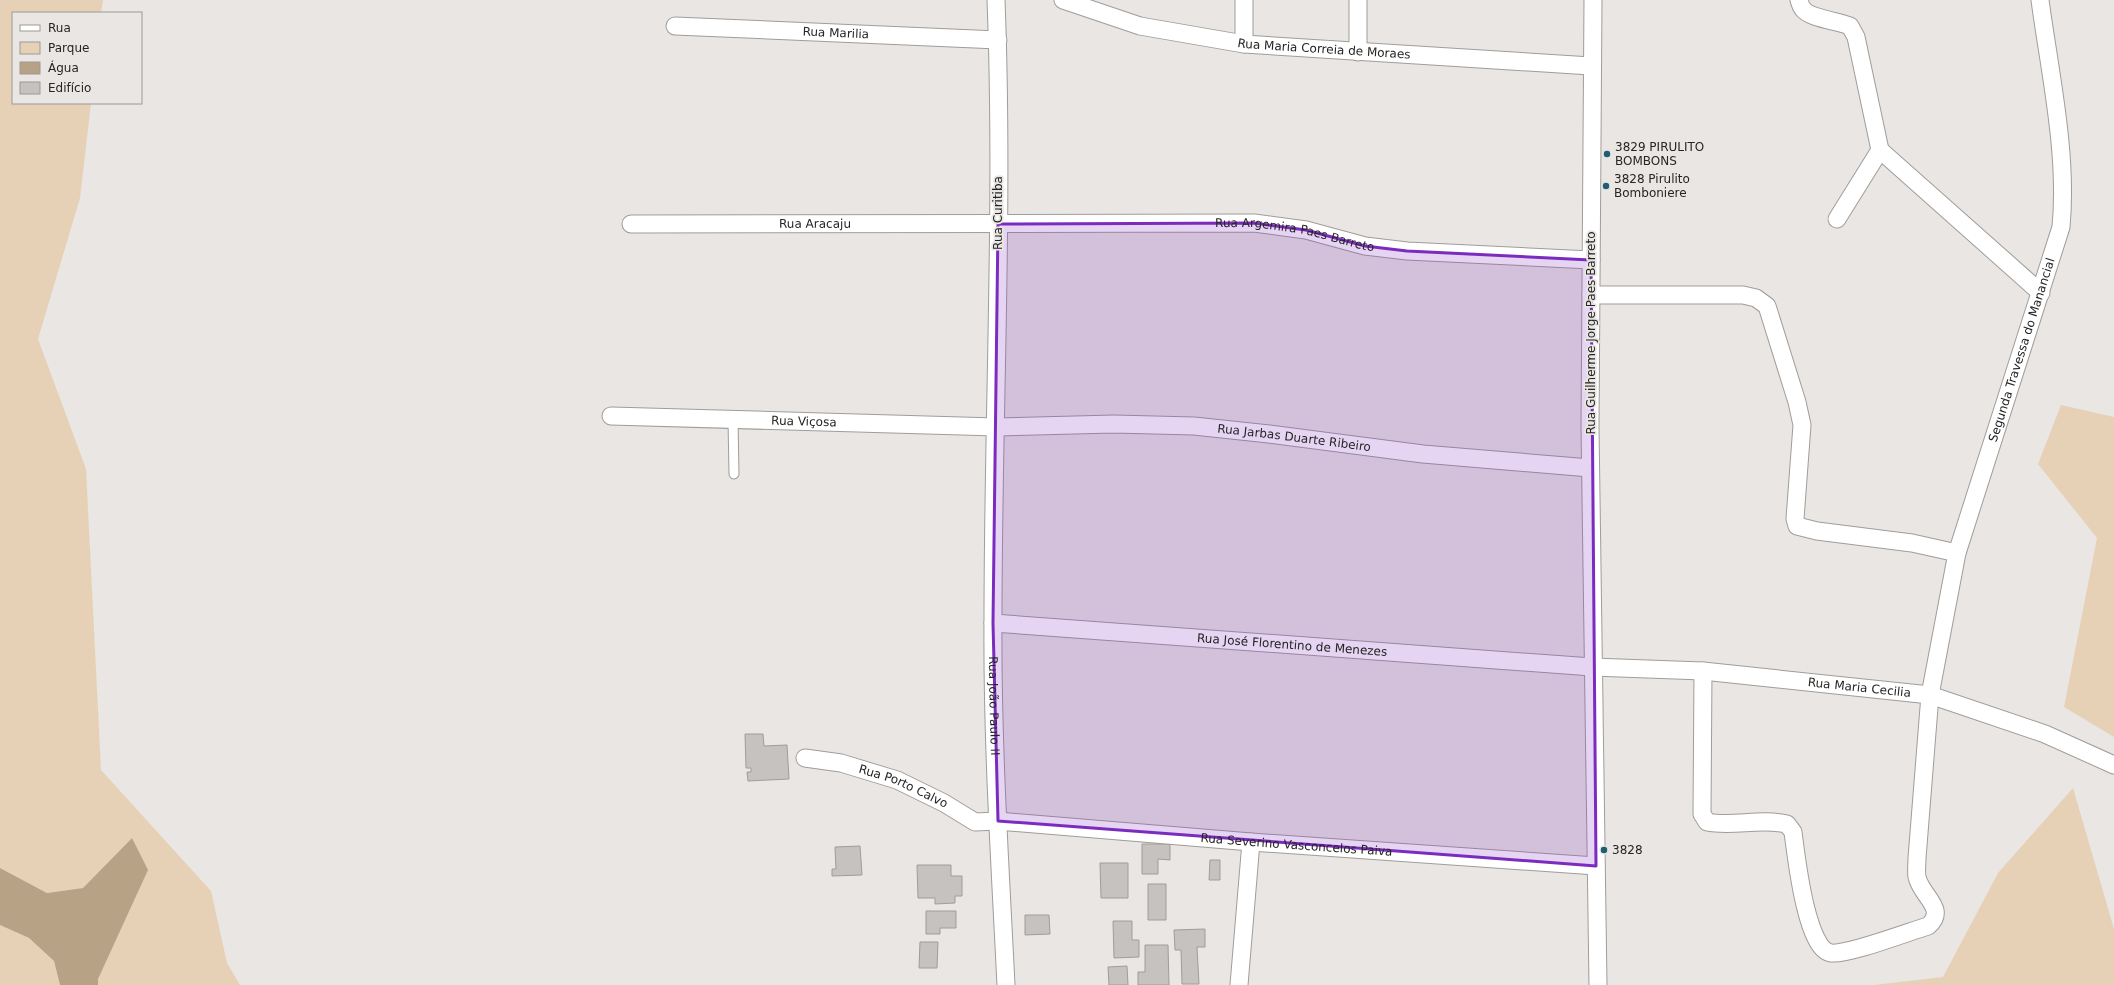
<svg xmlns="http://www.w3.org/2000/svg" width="2114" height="985" font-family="'DejaVu Sans',sans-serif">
<rect width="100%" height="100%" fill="#e9e6e3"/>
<!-- green -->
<path fill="#e6d1b7" d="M0 0H103L101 13H13V103H91L80 198 38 339 86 469 101 770 211 891 227 963 240 985H98V979L132 838 83 888 47 893 0 868Z
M2061 405 2114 417V737L2064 707 2097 538 2038 464Z
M2073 788 2114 929V985H1874L1943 977 1998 873Z
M0 925 29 938 54 961 60 985H0Z"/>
<!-- water -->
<path fill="#b8a286" d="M132 838 148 870 98 979V985H60L54 961 29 938 0 925V868L47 893 83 888Z"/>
<!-- building -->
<path fill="#c5c2bf" stroke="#9f9d99" d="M745 734H763L764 746 787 745 789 779 748 781 747 772H751V768H746Z
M1142 844H1170V860L1158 859V874H1142Z
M860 846 862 875 832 876V869H836L835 847Z
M1210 860H1220V880H1209Z
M1100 863H1128V898H1101Z
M917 865H951V876H962V896H955V903L935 904V898H918Z
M1148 884H1166V920H1148Z
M926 911H956V928H940V934H926Z
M1025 915H1049L1050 934 1025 935Z
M1113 921H1132V940H1139V957L1114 958Z
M1205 929V947H1197L1199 984H1182L1181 950H1175L1174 930Z
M920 942H938L937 968H919Z
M1145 945H1168L1169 985H1138V972H1145Z
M1127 966 1128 985H1109L1108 967Z"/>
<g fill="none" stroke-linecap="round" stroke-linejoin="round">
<!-- lane casing -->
<g stroke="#a09d99" stroke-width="11">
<path id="lane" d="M733 420 734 474"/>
</g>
<!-- street casing -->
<g stroke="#a09d99" stroke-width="19">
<g id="street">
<path id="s1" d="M996 0C1004 206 993 413 993 619 992 741 1000 863 1006 985"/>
<path id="s2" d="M1063 0 1140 26 1244 44 1591 66"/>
<path d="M1244 0V44"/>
<path d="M1358 0V52"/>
<path d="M1593 0 1590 427 1598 985"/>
<path d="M1799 0C1800 3 1801 7 1803 9 1809 18 1838 21 1850 26L1856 37 1880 150 2041 293"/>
<path id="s3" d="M675 26 998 40"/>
<path d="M1837 219 1880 150"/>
<path id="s4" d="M631 224 1254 223 1306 230 1365 246 1407 251 1591 260"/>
<path d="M1591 295H1743L1756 298 1767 306 1797 402 1802 425 1795 519 1797 526 1817 531 1912 543 1957 553"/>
<path id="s5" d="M611 416 996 427 1114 424 1194 426 1269 434 1423 454 1590 468"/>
<path id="s6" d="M993 623 1592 667 1703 671 1930 695 2045 734 2114 765"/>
<path id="s7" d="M1703 671 1702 814 1707 822C1733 827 1760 818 1787 824L1793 832C1796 854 1806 950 1831 953 1848 955 1908 932 1928 926 1948 909 1921 896 1917 877 1916 871 1917 864 1917 858L1930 695 1957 553 2061 227C2068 154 2050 74 2040 0"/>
<path id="s8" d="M805 758 841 763 897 780 944 803 975 822 998 821 1251 842 1596 866"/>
<path d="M1239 985 1251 842"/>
</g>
</g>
<!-- lane -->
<use href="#lane" stroke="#fff" stroke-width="9"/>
<!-- street -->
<use href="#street" stroke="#fff" stroke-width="17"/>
</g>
<!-- marked area -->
<path fill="#7b2cbf" fill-opacity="0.2" stroke="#7b2cbf" stroke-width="3" stroke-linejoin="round" d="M1254 223 1306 230 1365 246 1407 251 1591 260 1596 866 998 821 993 623 998 224Z"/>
<!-- markers -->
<g fill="#1d5e73" stroke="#e9e6e3" stroke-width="1.5">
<circle cx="1607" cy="154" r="4"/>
<circle cx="1606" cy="186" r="4"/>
<circle cx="1604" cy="850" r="4"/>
</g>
<g text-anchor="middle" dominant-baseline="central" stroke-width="3.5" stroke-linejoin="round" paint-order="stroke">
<!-- street labels -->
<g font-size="12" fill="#262524" stroke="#e9e6e3">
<text stroke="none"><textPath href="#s3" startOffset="161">Rua Marilia</textPath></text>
<text stroke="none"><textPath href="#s2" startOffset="267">Rua Maria Correia de Moraes</textPath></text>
<text transform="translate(998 213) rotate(-90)">Rua Curitiba</text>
<text stroke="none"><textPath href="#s4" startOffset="184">Rua Aracaju</textPath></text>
<text stroke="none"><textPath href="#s4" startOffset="665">Rua Argemira Paes Barreto</textPath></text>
<text transform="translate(1591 333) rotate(-90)">Rua Guilherme Jorge Paes Barreto</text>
<text stroke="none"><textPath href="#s7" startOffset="1071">Segunda Travessa do Manancial</textPath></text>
<text stroke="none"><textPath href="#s5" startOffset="193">Rua Viçosa</textPath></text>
<text stroke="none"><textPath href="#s5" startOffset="684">Rua Jarbas Duarte Ribeiro</textPath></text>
<text stroke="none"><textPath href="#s6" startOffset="300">Rua José Florentino de Menezes</textPath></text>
<text stroke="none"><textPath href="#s6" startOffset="869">Rua Maria Cecilia</textPath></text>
<text stroke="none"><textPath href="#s1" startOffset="706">Rua João Paulo II</textPath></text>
<text stroke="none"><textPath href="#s8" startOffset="103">Rua Porto Calvo</textPath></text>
<text stroke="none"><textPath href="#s8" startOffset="506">Rua Severino Vasconcelos Paiva</textPath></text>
</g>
<!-- poi labels -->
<g font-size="12" fill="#262524" stroke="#e9e6e3" text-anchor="start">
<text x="1615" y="147">3829 PIRULITO<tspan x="1615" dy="14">BOMBONS</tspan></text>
<text x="1614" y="179">3828 Pirulito<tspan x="1614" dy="14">Bomboniere</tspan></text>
<text x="1612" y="850">3828</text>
</g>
</g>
<!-- legend -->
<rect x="12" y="12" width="130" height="92" fill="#e9e6e3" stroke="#9b9997"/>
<rect x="20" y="25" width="20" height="6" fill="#ffffff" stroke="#9b9997"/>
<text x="48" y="32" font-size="12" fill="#262524">Rua</text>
<rect x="20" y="42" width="20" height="12" fill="#e6d1b7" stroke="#9b9997"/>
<text x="48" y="52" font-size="12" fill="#262524">Parque</text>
<rect x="20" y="62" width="20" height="12" fill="#b8a286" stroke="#9b9997"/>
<text x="48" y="72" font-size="12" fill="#262524">Água</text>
<rect x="20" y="82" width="20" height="12" fill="#c5c2bf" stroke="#9b9997"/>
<text x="48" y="92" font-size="12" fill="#262524">Edifício</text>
</svg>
